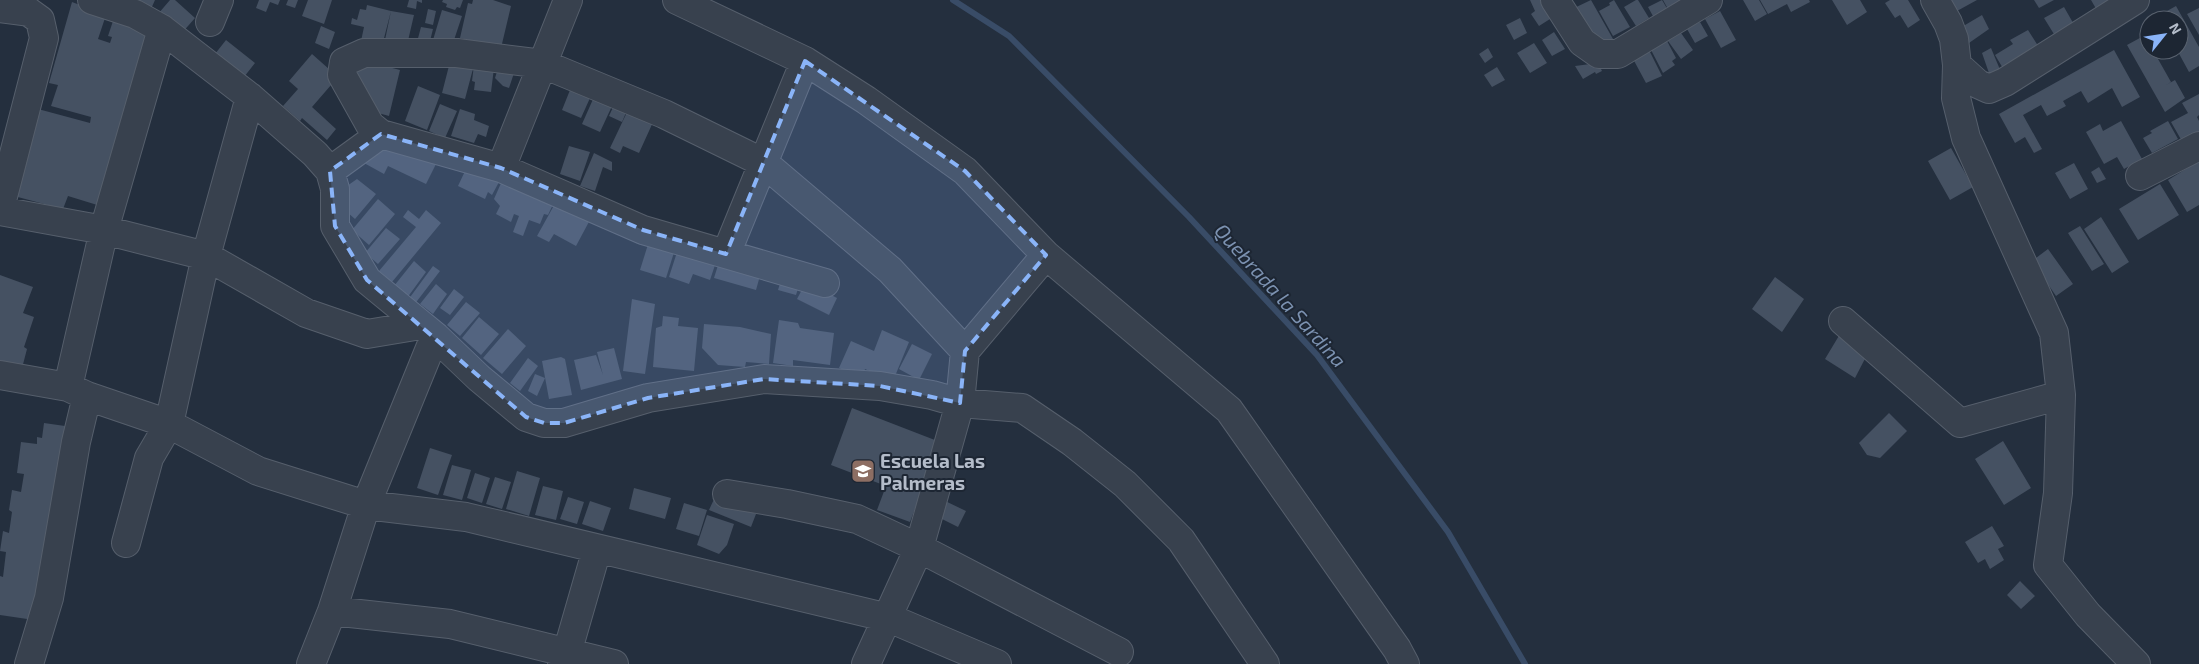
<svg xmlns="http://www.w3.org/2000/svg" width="2199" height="664" font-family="'Exo 2',sans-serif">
<rect width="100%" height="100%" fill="#242f3e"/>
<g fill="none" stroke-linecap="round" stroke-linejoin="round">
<!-- stream -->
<path stroke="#394c67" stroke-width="6" d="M953 0 1009 36 1189 217 1317 355 1448 532 1525 664"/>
</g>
<!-- building -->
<path fill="#455162" d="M132 0H155L151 9Z
M170 0H175L195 18 181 34 158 14Z
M259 0H280L278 5 270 2 266 12 256 8Z
M288 0H298L295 8 286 5Z
M308 0H332L324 24 302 16Z
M409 0H422V3L417 1 416 9 407 7Z
M443 0H463L460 8 457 7 455 10 446 7 447 4 442 2Z
M473 0H493L511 6 501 48 460 38 468 3 472 4Z
M1530 0H1540L1550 19 1539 26 1531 14 1535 11Z
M1591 0 1613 39 1593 49 1570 10Z
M1614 0 1630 27 1613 36 1599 11 1610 5 1609 3Z
M1636 0H1638L1649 18 1636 26 1624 7Z
M1662 0 1668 10 1654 18 1648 7Z
M1663 0H1687L1668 9Z
M1743 0H1759L1767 14 1755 21Z
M1760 0H1809L1810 2 1791 12 1787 4 1768 14Z
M1832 0H1860L1867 12 1847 25Z
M1890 0H1908L1920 20 1908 28 1900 15 1895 18 1885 3Z
M1951 0H1977L1957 11Z
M2034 0H2054L2039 8Z
M2091 0H2123L2102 19Z
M72 2 106 15 98 39 110 43 112 37 108 36 115 15 155 27 107 208 68 196 63 209 14 196 38 109 90 123 91 117 51 106 58 85 49 83Z
M367 5 391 11 382 46 361 41 364 27 351 24 352 18 357 20 360 9 366 10Z
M2176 6 2199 47V66L2189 72 2177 50H2179V20H2160L2158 16Z
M2064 7 2076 28 2057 39 2044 18Z
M2199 8V35L2187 14Z
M428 9 436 11 433 25 425 23Z
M442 10 462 16 452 46 433 40Z
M391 11 414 15 407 45 385 40Z
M1720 11 1736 40 1721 48 1705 19Z
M1982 15 1989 29 1969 43 1960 28Z
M1520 18 1527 33 1514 40 1506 25Z
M1700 22 1708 36 1695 43 1687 29Z
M321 26 335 32 329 49 315 43Z
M421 27 433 29 429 45 417 42Z
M2028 30 2040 49 2004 70 1995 55 2013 44 2010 40Z
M1554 32 1565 49 1552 56 1542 40Z
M1681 33 1693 50 1681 59 1668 41Z
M2149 33V50H2174L2158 59 2171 82 2166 85 2175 80 2185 98 2165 112 2127 45Z
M1666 39 1676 58 1672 61 1675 65 1663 73 1650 48Z
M226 40 255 63 244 77 215 54Z
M1534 43 1547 63 1530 73 1517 53Z
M1488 48 1493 57 1485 63 1479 54Z
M1991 48 2001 72 1990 76 1982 53Z
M1649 50 1662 76 1646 83 1632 57Z
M2114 50 2140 97 2122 107 2112 88 2088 103 2081 91 2063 101 2066 106 2047 116 2041 105 2023 115 2042 149 2034 153 2025 137 2015 143 1999 114Z
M312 54 338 77 312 107 336 129 327 140 302 118 300 121 283 106 298 89 289 81Z
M451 58 474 65 465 99 442 93Z
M358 59 400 70 389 116 371 111 352 83Z
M1598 63 1602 71 1596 74 1595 72 1583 79 1575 66Z
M474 65 494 68 491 92 474 90 475 82 472 81Z
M499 65 515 70 509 88 503 86 495 78Z
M1497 67 1505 80 1492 87 1484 75Z
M418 86 440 95 427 130 405 121Z
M570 90 590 98 581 118 562 110Z
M2199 94V115L2197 117 2199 121V133L2183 143 2171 122 2188 113 2182 103Z
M594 97 612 106 600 132 582 124Z
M615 103 628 108 622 122 609 116Z
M440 104 457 111 445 138 429 131Z
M629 108 654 120 639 153 623 146 620 153 610 148Z
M460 109 475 114 474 120 489 126 486 137 478 134 474 143 451 136Z
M2121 121 2142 159 2124 169 2117 157 2104 164 2086 132 2100 124 2103 131Z
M2168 121 2178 139 2152 153 2143 138 2152 133 2150 131Z
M373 144 438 160 426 184 388 166 384 174 364 163Z
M569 146 590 152 580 181 560 174Z
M1951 148 1973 187 1950 200 1928 161Z
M594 153 612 162V171L603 167 595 191 580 186Z
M2199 161V205L2187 212 2168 180Z
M2074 163 2088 189 2070 199 2055 173Z
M2099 167 2106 179 2097 183 2091 172Z
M466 169 499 182 492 195 488 192 485 199 458 186Z
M357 179 376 194 355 219 347 212V186Z
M502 181 555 200 548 215 544 214 540 224 529 220 523 236 513 232 519 216 514 214 511 222 496 214 500 206 494 199Z
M2160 184 2179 215 2138 240 2119 209Z
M378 199 395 214 369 245 352 230Z
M557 200 591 218 576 246 554 234 549 242 537 236Z
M408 210 419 219 426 210 441 223 392 282 379 271 416 227 403 217Z
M2101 217 2129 262 2112 273 2084 229Z
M2080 226 2104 264 2092 271 2068 233Z
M386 228 400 239 378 264 365 253Z
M650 238 676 246 666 278 640 270Z
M678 249 717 259 710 280 693 274 689 284 669 277Z
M2048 249 2073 284 2056 296 2032 261Z
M414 261 426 272 407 298 394 286Z
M719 262 761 272 756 290 714 278Z
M433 266 440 271 414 305 408 300Z
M0 275 33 287 23 313 34 317 24 347 27 349 21 372 0 366Z
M782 277 800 282 796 295 778 290Z
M1775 277 1804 299 1782 332 1752 309Z
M806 282 837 298 829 315 797 299Z
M436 284 447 294 433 314 420 304Z
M454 289 464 297 450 315 440 308Z
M632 299 655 304 645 374 623 371Z
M466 302 480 313 460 336 447 325Z
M663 316 679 318 678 326 698 328 694 371 653 367 656 328 662 326Z
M479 317 499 334 481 355 462 338Z
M779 320 798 323 800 328 834 333 830 365 793 360V366L773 363Z
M704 324 740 327 771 334 769 364 746 362 745 367 718 365 702 348Z
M508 329 526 346 502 374 483 358Z
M882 330 909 342 893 381 865 369 862 378 839 368 851 341 874 351Z
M1840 334 1869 351 1855 378 1825 359Z
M912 344 932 354 919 380 899 369Z
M614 348 622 379 581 390 574 360 596 355 603 375 597 352Z
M561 357 565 359 572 395 549 399 542 361Z
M528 358 538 366 520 391 510 383Z
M535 374 545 378 537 396 528 391Z
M852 408 940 442 910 522 877 510 886 486 831 465Z
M1889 413 1907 431 1880 458 1867 455 1859 443Z
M44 423 72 427 34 620 0 615V576L3 577 6 552 0 551 3 531 9 533 12 512 9 510 12 490 21 492 24 474 17 473 21 442 37 444V437L42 438Z
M2003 441 2031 488 2004 505 1975 459Z
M430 448 452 455 438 495 417 488Z
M452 465 471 470 462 500 443 495Z
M517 471 540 478 529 516 506 509Z
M475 473 490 478 482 503 467 498Z
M495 477 511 482 502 509 486 504Z
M543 486 563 491 556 520 535 515Z
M634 488 671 498 665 519 629 509Z
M568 497 584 502 577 524 560 519Z
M715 497 756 514 751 527 709 510Z
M941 499 966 511 958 527 934 515Z
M590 501 611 508 603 531 582 524Z
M684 503 707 510 699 536 676 529Z
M707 515 734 524 727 545 719 554 697 545Z
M1992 526 2004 546 1998 549 2004 560 1990 569 1985 559 1978 563 1965 542Z
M2020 581 2035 596 2021 609 2007 595Z"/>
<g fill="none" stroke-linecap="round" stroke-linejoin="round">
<!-- minor casing -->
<g stroke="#565f6c" stroke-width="30">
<path id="minor" d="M92 0 135 14 162 29 250 97 315 154 330 171 335 189V226L367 280 435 336 479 378 526 417 544 423H564L648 398 764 379 880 386 932 395 960 403 1022 408 1072 442 1125 484 1181 540 1265 664
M677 0 805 61 866 100 965 171 1046 255 1229 410 1397 649 1405 664
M1555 0 1582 42 1599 54H1618L1708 0
M1935 0 1948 23 1954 39 1957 65 1978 84 1989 89 2005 82 2135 0
M0 8 29 12 40 20 44 38 0 208
M210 22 219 0
M1957 65 1956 98 1966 138 2054 333 2061 395 2058 493 2048 565 2088 615 2136 664
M501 168 568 0
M330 171 381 134
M2140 176 2199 146
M0 211 104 230 206 256 306 313 367 334 421 325
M726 254 805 61
M825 283 643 230 501 168 381 134 370 125 342 75 344 62 364 53H457L543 64 664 114 764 163 890 270 965 351
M1843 321 1960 423 2061 395
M0 375 68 387 87 396 169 424 258 471 366 505 466 517 889 618 997 664
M68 387 104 230 162 29
M727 494 787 504 857 519 919 548 1119 652
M126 543 149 458 169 424 206 256 250 97
M332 611 450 624 614 664
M29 664 49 598 76 442 87 396
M311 664 332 611 366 505 435 336
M562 664 567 653 597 549
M866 664 919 548 960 403 965 351 1046 255"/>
</g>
<!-- minor -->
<use href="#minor" stroke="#38414e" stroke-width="28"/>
</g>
<!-- marked area -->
<path fill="#8ab4f8" fill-opacity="0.2" stroke="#8ab4f8" stroke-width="4" stroke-dasharray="10 6" stroke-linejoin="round" d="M805 61 965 171 1046 255 965 351 960 403 880 386 764 379 648 398 564 423H544L526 417 367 280 335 226 330 171 381 134 501 168 643 230 726 254Z"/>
<!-- icons -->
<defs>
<g id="school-square" transform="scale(1.25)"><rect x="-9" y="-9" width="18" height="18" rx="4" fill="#8d6e63" stroke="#1d2633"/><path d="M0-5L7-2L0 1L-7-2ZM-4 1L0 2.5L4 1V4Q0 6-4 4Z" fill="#fff"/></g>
</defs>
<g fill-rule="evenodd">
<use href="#school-square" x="863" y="471"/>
</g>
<g text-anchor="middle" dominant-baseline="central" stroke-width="4" stroke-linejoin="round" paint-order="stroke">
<!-- poi labels -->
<g font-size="19" font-weight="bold" fill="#b4bcc9" stroke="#1d2633" text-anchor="start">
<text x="880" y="460">Escuela Las<tspan x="880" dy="22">Palmeras</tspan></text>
</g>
<!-- water labels -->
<g font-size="20" font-style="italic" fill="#7c92b1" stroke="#1d2633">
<text transform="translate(1281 295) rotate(48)">Quebrada la Sardina</text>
</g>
</g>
<!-- north arrow -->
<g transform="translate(2164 35) rotate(60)"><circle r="24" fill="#1d2633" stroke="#59626f"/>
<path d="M0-4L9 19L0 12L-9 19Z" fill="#8ab4f8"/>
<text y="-8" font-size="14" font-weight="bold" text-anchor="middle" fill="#b4bcc9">N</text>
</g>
</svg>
